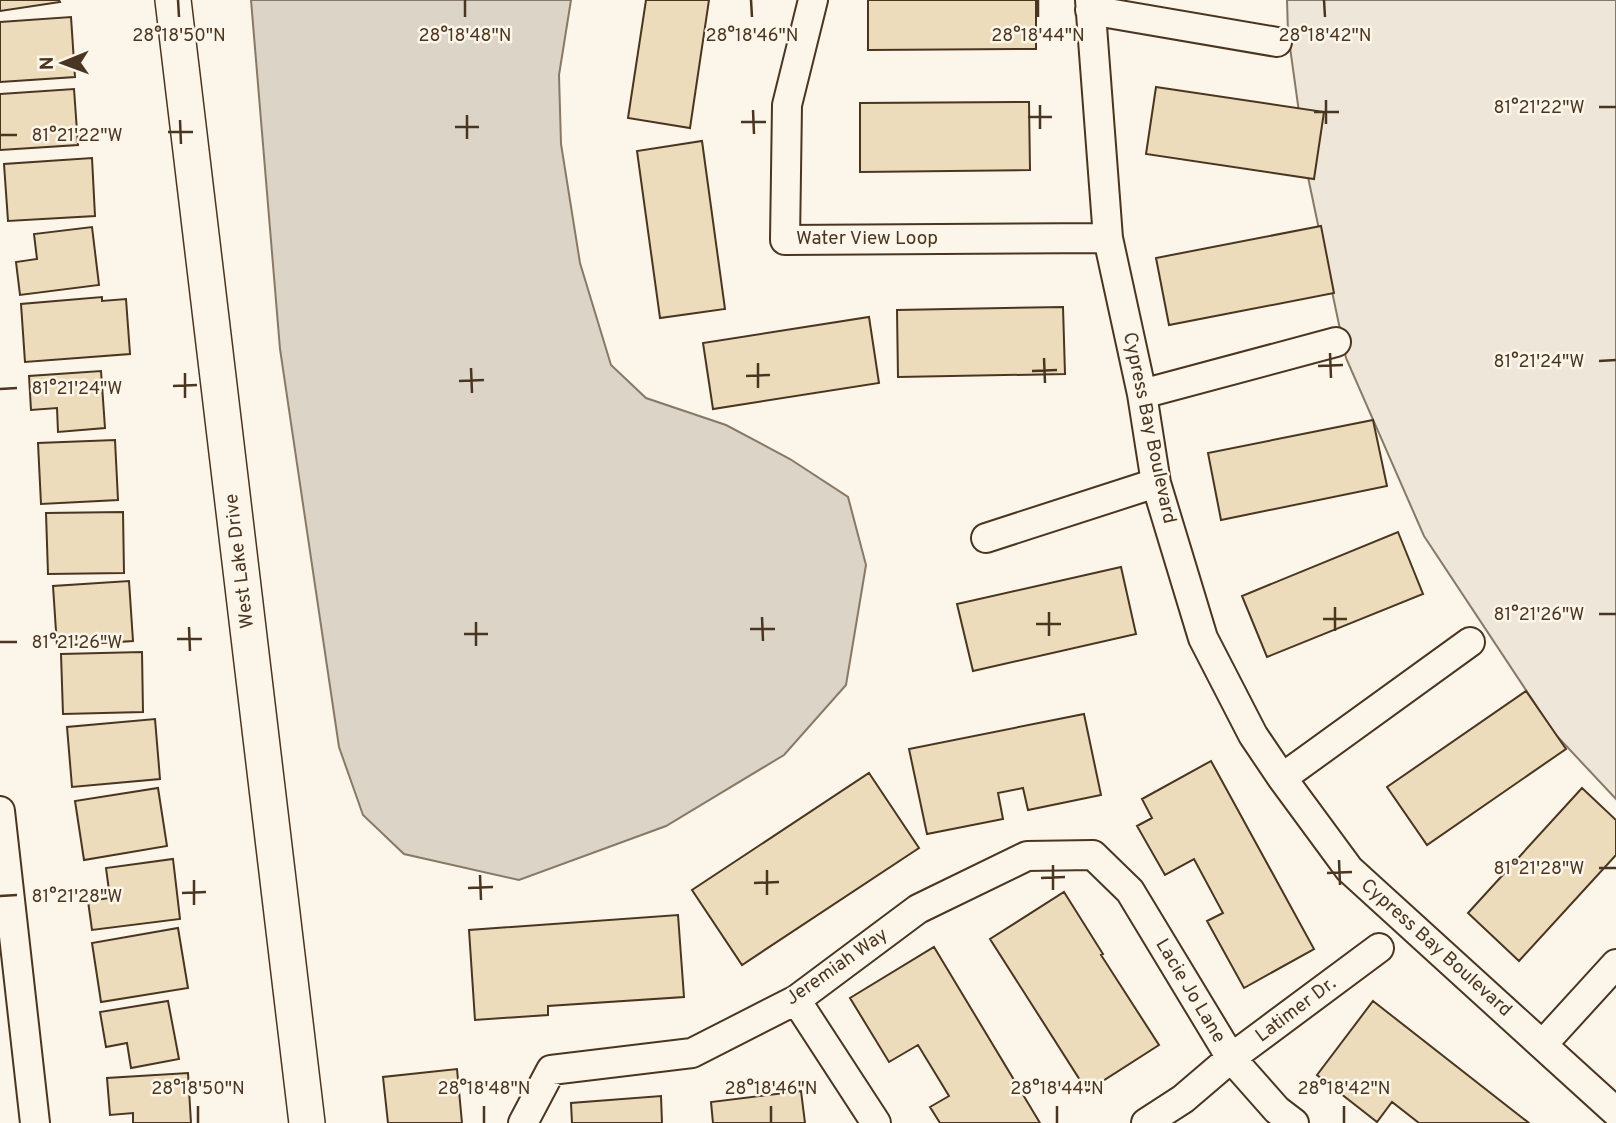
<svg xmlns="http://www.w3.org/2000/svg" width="1616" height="1123" font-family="Overpass,sans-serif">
<rect width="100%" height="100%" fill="#fbf6e9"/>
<!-- green -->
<path fill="#ede6d9" stroke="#887966" stroke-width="2" d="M1287 0H1616V799L1555 734 1424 536 1346 358 1308 177 1288 33Z"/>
<!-- water -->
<path fill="#dcd4c6" stroke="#887966" stroke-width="2" d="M251 0H571L559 75 561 144 580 263 611 365 646 398 726 425 790 459 848 497 866 565 846 685 784 755 666 826 519 880 404 854 363 815 339 747 280 349Z"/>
<!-- building -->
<path fill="#ecdcbc" stroke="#4a3520" stroke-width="2" d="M0 0H59L60 2 0 11Z
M646 0H709L690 128 628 118Z
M868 0H1036V49L868 50Z
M71 17 75 77 0 82V22Z
M1156 87 1324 112 1314 179 1146 154Z
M74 89 78 145 0 150V94Z
M1029 102 1030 170 860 172V103Z
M702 141 725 309 660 318 637 151Z
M92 158 95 216 8 221 4 164Z
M1321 226 1334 293 1169 325 1156 258Z
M92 227 99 285 20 295 16 262 37 259 34 234Z
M102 297V301L126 299 130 354 25 362 21 304Z
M1063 307 1065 374 898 377 897 310Z
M869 317 879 383 713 409 703 343Z
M101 371 105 428 58 432 57 408 31 410 29 376Z
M1373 420 1387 486 1221 520 1208 453Z
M115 440 118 500 41 504 38 443Z
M123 512 124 573 48 574 46 513Z
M1398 532 1423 594 1267 657 1242 596Z
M1121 567 1136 634 973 671 957 604Z
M129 581 133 641 57 646 53 586Z
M142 652 143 712 63 714 61 654Z
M1526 691 1566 749 1427 845 1387 787Z
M1084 714 1101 795 1028 810 1023 788 998 793 1003 819 927 834 909 749Z
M155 719 160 779 72 787 67 727Z
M1211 761 1314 949 1244 988 1207 921 1223 913 1194 859 1165 875 1137 826 1152 818 1142 799Z
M869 773 919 848 742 965 692 890Z
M158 788 167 846 84 860 75 801Z
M1582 788 1616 820V855L1519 961 1468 913Z
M173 859 180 919 92 930 88 901 110 898 106 868Z
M1064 892 1103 954 1101 955 1159 1045 1087 1091 990 939Z
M678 915 684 997 548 1006V1015L475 1020 469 930Z
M178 928 188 988 101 1002 92 943Z
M934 947 1040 1123H940L930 1107 949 1096 918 1045 889 1062 850 998Z
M168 1001 179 1059 131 1068 127 1043 106 1047 100 1012Z
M1373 1001 1529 1123H1419L1392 1102 1377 1122 1317 1075Z
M457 1069 462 1123H388L383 1077Z
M188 1073 191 1123H133V1113L110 1115 107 1078Z
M801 1091 805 1123H713L711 1102Z
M661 1096 662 1123H572L571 1103Z"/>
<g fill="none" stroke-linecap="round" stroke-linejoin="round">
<!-- minor casing -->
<g stroke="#4a3520" stroke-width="32">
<path id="minor" d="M813 0 787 105 785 240 1108 238
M1090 0 1108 238 1142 394 1156 483 1203 638 1253 735 1282 778 1349 869 1616 1112
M1090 10 1277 42
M1142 394 1336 342
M986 538 1156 483
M1282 778 1470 642
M0 811 35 1123
M796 1000 876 1123
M1543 1044 1616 964
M523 1123 551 1070 692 1053 796 1000 918 909 1027 856 1093 855 1130 891 1231 1058 1277 1110 1294 1123
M1146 1123 1183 1099 1231 1058 1379 948"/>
</g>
<!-- tertiary casing -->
<g stroke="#4a3520" stroke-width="38">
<path id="tertiary" d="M173 0 307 1123"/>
</g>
<!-- minor -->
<use href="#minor" stroke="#fbf6e9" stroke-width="28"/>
<!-- tertiary -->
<use href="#tertiary" stroke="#fbf6e9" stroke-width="35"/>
</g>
<!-- ticks -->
<path fill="none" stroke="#4a3520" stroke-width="2.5" d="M178 0 179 17M465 0V17M751 0 752 17M1038 0V17M1324 0 1325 17M1326 100V124M1040 105V129M1599 107H1616M753 110 754 134M1314 112H1339M467 115V139M1028 117H1052M180 120 181 144M741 122H766M455 127H479M168 132H193M0 135H17M1330 353 1331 378M1044 358 1045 383M1599 361 1616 360M758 363V388M1318 366 1343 365M471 368 472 393M1032 371 1057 370M185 373V398M746 376 770 375M459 381 484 380M173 386 197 385M0 389 17 388M1335 607V631M1049 612V636M1599 614H1616M762 617 763 641M1323 619H1347M476 622V646M1036 624H1061M189 627 190 651M750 629H775M464 634H488M177 639H202M0 642H17M1339 860 1340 885M1053 865V890M1599 868H1616M767 870V895M1327 873 1352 872M480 875 481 900M1041 878 1065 877M194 880V905M754 883 779 882M468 888 493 887M182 893 206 892M0 896 17 895M198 1106V1123M484 1106V1123M771 1106V1123M1057 1106V1123M1344 1106V1123"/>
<g text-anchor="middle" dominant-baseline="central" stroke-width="5" stroke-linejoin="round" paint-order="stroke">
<!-- street labels -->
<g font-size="19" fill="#4a3520" stroke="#fbf6e9">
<text x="867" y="239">Water View Loop</text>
<text transform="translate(1149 428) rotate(78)">Cypress Bay Boulevard</text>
<text transform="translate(240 561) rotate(-97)">West Lake Drive</text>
<text transform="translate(1436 948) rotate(42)">Cypress Bay Boulevard</text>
<text transform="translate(837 967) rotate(-35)">Jeremiah Way</text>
<text transform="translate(1190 991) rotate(59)">Lacie Jo Lane</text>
<text transform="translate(1296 1010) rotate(-37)">Latimer Dr.</text>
</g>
</g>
<g font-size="18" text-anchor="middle" fill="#4a3520" stroke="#fbf6e9" stroke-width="5" stroke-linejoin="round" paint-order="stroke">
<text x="179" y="41">28°18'50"N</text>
<text x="465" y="41">28°18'48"N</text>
<text x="752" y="41">28°18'46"N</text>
<text x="1038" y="41">28°18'44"N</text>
<text x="1325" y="41">28°18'42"N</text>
<text x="1539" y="113">81°21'22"W</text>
<text x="77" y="141">81°21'22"W</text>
<text x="1539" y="367">81°21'24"W</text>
<text x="77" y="394">81°21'24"W</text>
<text x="1539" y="620">81°21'26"W</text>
<text x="77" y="648">81°21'26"W</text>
<text x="1539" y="874">81°21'28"W</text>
<text x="77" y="902">81°21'28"W</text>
<text x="198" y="1094">28°18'50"N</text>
<text x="484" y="1094">28°18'48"N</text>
<text x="771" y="1094">28°18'46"N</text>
<text x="1057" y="1094">28°18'44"N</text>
<text x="1344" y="1094">28°18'42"N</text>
</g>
<!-- north arrow -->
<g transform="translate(63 63) rotate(269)" stroke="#fbf6e9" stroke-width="5" paint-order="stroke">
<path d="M0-5L12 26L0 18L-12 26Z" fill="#4a3520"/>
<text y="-10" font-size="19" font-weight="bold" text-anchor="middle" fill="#4a3520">N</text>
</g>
</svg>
